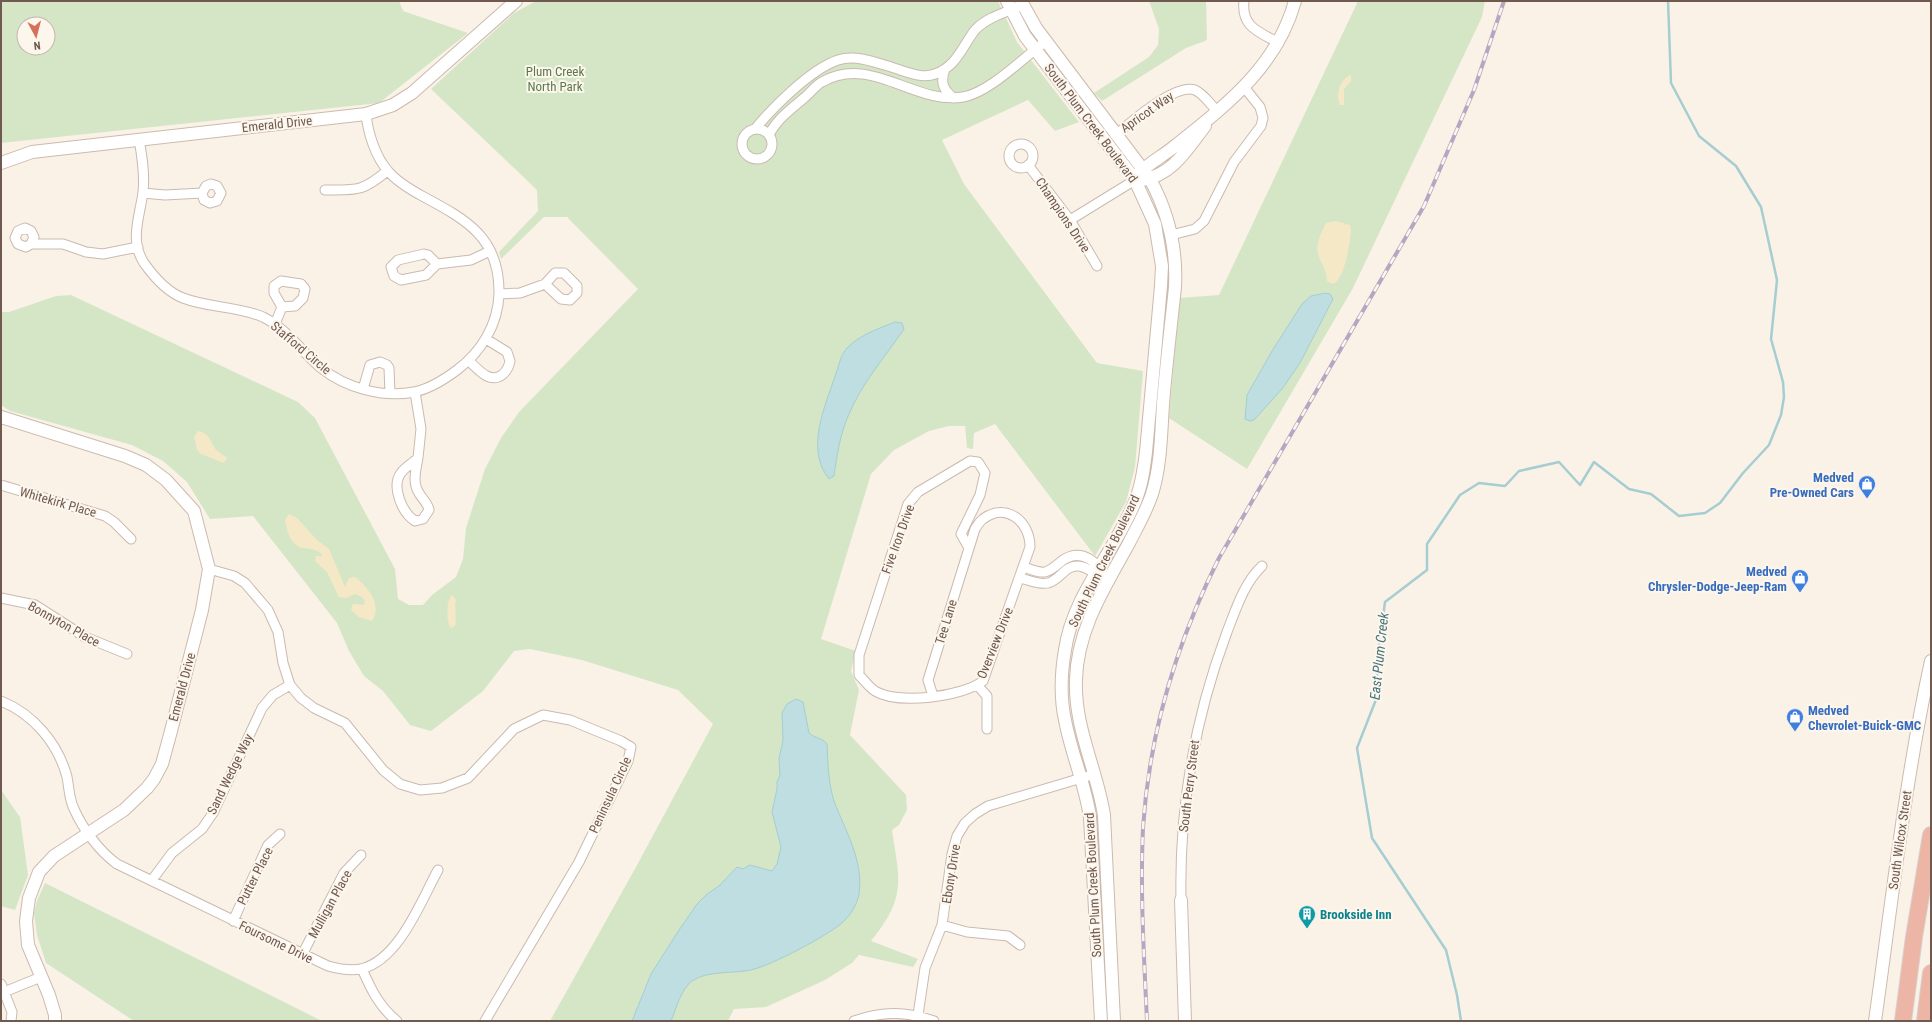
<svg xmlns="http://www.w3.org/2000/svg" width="1932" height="1022" font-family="'Roboto Condensed',sans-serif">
<rect width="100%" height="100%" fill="#faf2e7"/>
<!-- green -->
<path fill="#d5e6c7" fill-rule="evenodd" d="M1 1H399L403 11 468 33 379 103 1 143ZM24 24H48V48H24Z
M536 1H998L1017 42 1079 122 1055 131 1028 100 942 140 964 184 1097 363 1143 371 1135 467 1126 502 1095 556 995 424 974 433 973 449 967 448 965 426H949L929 431 894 450 871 474 821 639 856 651 851 671 859 690 850 735 906 795 907 810 899 825 892 830C900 882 906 898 871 941L918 959 913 967 859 955 852 963 825 980 766 1007 734 1009 728 1021H550L636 867 713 724 678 690 582 660 530 649 514 651 483 691 431 731 410 725 383 691 364 676 349 651 337 623 253 516 210 519 187 482 163 461 132 445 10 411 1 405V312H9L56 296 71 295 298 402 315 418 395 569 398 599 409 605H423L432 595 456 577 463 559 466 528 485 469 501 438 519 412 638 289 567 217H544L501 259 499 252 538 211 537 190 431 89 514 13Z
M1149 1H1206L1207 39 1205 41 1186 48 1102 101 1094 93 1149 57 1158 45 1159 29Z
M1358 1H1485L1482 17 1353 288 1247 469 1169 418 1179 298 1219 295Z
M1 790 20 817 28 875 15 910 1 906Z
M45 883 322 1021H134L46 963 37 935 34 913 37 901Z"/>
<!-- sand -->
<path fill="#f5e8c6" d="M1351 75V81L1344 89V105H1340C1335 94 1340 79 1351 75Z
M1335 221 1344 223 1343 225 1347 224 1350 225 1351 230C1350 242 1345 279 1333 284L1327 281C1326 269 1323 267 1319 257 1314 246 1321 233 1326 223Z
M198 431C209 433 211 442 216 450 219 453 224 455 227 458L224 463 201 454 197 450 194 437Z
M289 514 297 518 317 540 329 549 345 587 349 578 355 577C367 586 383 605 372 621L359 617 351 610 353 604 364 605 365 601 362 597 355 594 346 598 339 597 327 572 315 561 316 556H322V554C316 549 311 549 304 548 290 546 287 531 285 520Z
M452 595 456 600C454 608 457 622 455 626L451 628C446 623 446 600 452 595Z"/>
<!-- water -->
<path fill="#bedee1" stroke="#a6cdd1" d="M1325 293 1330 294 1333 299 1300 363 1282 389 1254 420 1250 421 1245 419 1247 395 1272 351 1302 304 1311 296Z
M895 322 902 323 904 329C885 357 862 383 849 414 840 434 837 455 834 476L829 479C805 449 825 407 835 376 839 366 840 356 847 348 859 335 880 328 895 322Z
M796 699 803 702 809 733C814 738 823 738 827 744 828 763 828 782 834 801 845 830 864 861 859 894 857 904 852 913 845 920 832 934 770 966 751 970 733 974 708 970 692 981 681 989 676 1009 671 1021H632L651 974 679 930 697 904 707 894 719 886 737 867 743 869 750 865 772 871 777 864 781 847 772 812 777 789V782L780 775 779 759 783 740 782 713 787 704Z"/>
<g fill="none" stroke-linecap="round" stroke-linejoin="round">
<!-- stream -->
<path stroke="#a6cdd1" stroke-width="2.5" d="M1461 1021 1457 995 1446 950 1372 838 1357 748 1377 697V662L1385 602 1427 570V544L1460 495 1479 483 1505 486 1519 471 1559 462 1580 485 1594 462 1629 489 1651 494 1679 516 1705 513 1720 503 1743 473 1769 445 1781 415 1784 397 1783 382 1771 339 1777 280 1761 207 1736 166 1699 136 1671 83 1668 1"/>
<!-- street casing -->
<g stroke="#cabaaf" stroke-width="11">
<path id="street" d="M1244 1C1241 27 1259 32 1279 43
M945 69C940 82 943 90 954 98
M742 144a15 15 0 1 1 30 0a15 15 0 1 1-30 0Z
M755 129C773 107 811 69 838 60 856 54 877 63 894 68 907 72 922 79 935 74 957 66 962 47 975 30 987 17 1007 12 1023 5
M1117 134C1132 121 1176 83 1195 90 1204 94 1210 104 1217 111
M769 135C777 119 791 109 804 98 810 93 816 85 822 82 871 54 914 105 963 97 989 93 1024 57 1046 41
M139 139C142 156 145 174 143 192 140 216 129 240 144 263 154 277 167 292 183 298 209 308 237 306 263 317 287 329 301 351 321 368 346 388 382 398 414 392 429 389 445 379 457 370 481 352 498 325 499 294 500 238 467 220 424 197 411 190 397 182 388 171 375 156 368 133 366 114
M1009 156a12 12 0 1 1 24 0a12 12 0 1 1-24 0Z
M1028 165 1070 220 1097 266
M325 190C357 190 362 192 387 171
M143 193 165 195 202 193 204 200 210 203 217 201 221 193 217 186 211 184 206 186 202 193
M1070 220 1135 180
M1171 235 1195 229 1204 221 1234 162 1261 126 1263 118 1260 107 1244 87
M31 244 26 247 18 244 15 238 18 231 25 228 31 231 34 237 31 244H63L86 252 103 254 138 247
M437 264 426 275 401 280 394 276 391 267 398 260 424 254 428 255 437 264 471 260 490 251
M499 294 520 293 545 284 561 299 570 300 577 293V286L564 273H555L545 284
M275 324 282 307 295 306 303 298 305 289 301 284 281 281 274 286V293L282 307
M469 361C478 369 489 384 502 375 507 371 509 366 510 361L507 352 486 339
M363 389 370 365 380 362 387 365 389 368 390 393
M415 392 421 429 418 458C413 463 405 467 401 473 391 486 402 513 415 521L423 519 429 510C428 503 422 499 419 493 412 483 416 469 418 458
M1 485 105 516 114 522 131 539
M1024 567C1030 569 1038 573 1045 572 1052 570 1058 564 1063 560 1083 547 1098 564 1109 579
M209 569 234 576 245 583 268 610 278 632 283 663 290 685 301 698 314 708 345 723 383 770 400 784 420 790 442 788 468 778 514 729 543 715 570 720 621 741 631 747 628 761 579 862 485 1021
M1020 578C1029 580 1039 585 1048 583 1060 580 1065 565 1078 566 1085 566 1094 573 1100 576
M1 598 35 605 85 637 127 654
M977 685 987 696V729
M933 696 928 680 975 529C977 526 980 521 983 519 1006 502 1030 521 1030 547L983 681C962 697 898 705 875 691 869 687 864 680 859 675V655L908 504 918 492 970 461 978 462 985 473 980 495 961 534 969 548
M1 701C33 714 58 743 67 777 69 787 69 799 74 809 83 829 99 851 117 864L328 966C339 969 350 971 361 969 399 960 421 901 438 870
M152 880 172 853 202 829 213 813 262 708 273 695 290 685
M1181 900C1179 806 1194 720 1227 632 1236 609 1244 583 1262 566
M233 921 268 845 280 834
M942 925 967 932 1008 936 1020 945
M302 955 344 873 361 855
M362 969C371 989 379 1007 397 1021
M1 984 12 1012 11 1021
M4 992 41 977
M918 1015 925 968 942 925 952 854 957 836 965 823 975 814 988 806 1095 774
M854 1021C882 1011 906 1011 934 1021"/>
</g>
<!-- secondary casing -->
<g stroke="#ccbaad" stroke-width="14">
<path id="secondary" d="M1007 1 1025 36 1135 180 1155 224 1162 266 1161 286 1146 452C1144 468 1142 484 1136 499 1116 551 1073 594 1065 650 1061 673 1060 697 1065 720 1071 753 1085 783 1090 817L1101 1021
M1021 1 1036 28 1150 179C1168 212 1177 249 1175 287 1171 326 1166 365 1163 404 1161 434 1161 465 1152 494 1146 512 1137 527 1129 543 1105 587 1077 629 1076 680 1074 727 1097 770 1104 815L1114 1021
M1 163 32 152 366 114 393 105 412 93 516 1
M1138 174C1149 163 1163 156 1175 146 1226 105 1277 67 1295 1
M1142 180C1173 175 1187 149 1205 126
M1 417 125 456 146 465 166 480 194 511 209 569 202 610 171 731 162 764 154 779 147 788 124 810 54 856 39 872 29 898 26 921 28 945 49 995 55 1015V1021
M1181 900 1185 1021
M1875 1021C1892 901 1905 780 1931 661"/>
</g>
<!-- highway casing -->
<g stroke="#d7d1ce" stroke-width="18">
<path id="highway" d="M1903 1021 1914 937 1931 835
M1925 1021 1931 973"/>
</g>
<!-- street -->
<use href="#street" stroke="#fff" stroke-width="9"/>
<!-- secondary -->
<use href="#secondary" stroke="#fff" stroke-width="12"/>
<!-- highway -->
<use href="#highway" stroke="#ecb5a6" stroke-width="16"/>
<!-- rail casing -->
<g stroke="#b4a7c2" stroke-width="4">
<path id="rail" d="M1147 1021C1144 957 1140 892 1143 828 1149 734 1177 642 1219 558L1424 206 1474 90 1504 1"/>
</g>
<!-- rail -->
<use href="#rail" stroke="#fdf6ed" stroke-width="2.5" stroke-dasharray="8" stroke-linecap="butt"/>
</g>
<!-- icons -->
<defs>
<g id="shop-pin" transform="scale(0.9)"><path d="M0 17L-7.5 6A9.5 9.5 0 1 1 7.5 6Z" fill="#3f7fe0" stroke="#fdf6ed"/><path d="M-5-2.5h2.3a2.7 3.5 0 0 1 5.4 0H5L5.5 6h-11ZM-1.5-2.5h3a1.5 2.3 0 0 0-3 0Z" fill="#fff"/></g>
<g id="building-pin" transform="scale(0.9)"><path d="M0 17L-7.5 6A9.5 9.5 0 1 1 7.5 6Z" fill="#0f9aa8" stroke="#fdf6ed"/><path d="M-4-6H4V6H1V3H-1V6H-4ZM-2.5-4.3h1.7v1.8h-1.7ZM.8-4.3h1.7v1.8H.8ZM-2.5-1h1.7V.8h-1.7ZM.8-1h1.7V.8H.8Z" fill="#fff"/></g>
</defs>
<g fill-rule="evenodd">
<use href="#shop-pin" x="1867" y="484"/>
<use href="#shop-pin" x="1800" y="578"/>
<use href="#shop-pin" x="1795" y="717"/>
<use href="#building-pin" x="1307" y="914"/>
</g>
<g text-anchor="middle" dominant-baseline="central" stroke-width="4" stroke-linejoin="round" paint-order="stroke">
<!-- park labels -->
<g font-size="13" fill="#5b7a4b" stroke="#fdf6ed">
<text x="555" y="71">Plum Creek<tspan x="555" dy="15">North Park</tspan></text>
</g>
<!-- street labels -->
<g font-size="13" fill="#70594f" stroke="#fdf6ed">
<text transform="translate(1147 112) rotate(-35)">Apricot Way</text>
<text transform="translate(1091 123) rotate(53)">South Plum Creek Boulevard</text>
<text transform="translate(277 124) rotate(-6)">Emerald Drive</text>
<text transform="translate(1063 215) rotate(56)">Champions Drive</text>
<text transform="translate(301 348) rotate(40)">Stafford Circle</text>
<text transform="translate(58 502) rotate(16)">Whitekirk Place</text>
<text transform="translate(898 539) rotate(-70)">Five Iron Drive</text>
<text transform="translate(1104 561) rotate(-64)">South Plum Creek Boulevard</text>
<text transform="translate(946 622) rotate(-73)">Tee Lane</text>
<text transform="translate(64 624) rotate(29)">Bonnyton Place</text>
<text transform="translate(995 643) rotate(-68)">Overview Drive</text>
<text transform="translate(182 687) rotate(-75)">Emerald Drive</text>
<text transform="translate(230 774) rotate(-64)">Sand Wedge Way</text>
<text transform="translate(1189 786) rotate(-83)">South Perry Street</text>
<text transform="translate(610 795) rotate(-65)">Peninsula Circle</text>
<text transform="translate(1900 840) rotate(-82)">South Wilcox Street</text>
<text transform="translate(951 874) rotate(-81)">Ebony Drive</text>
<text transform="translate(255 876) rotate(-63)">Putter Place</text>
<text transform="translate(1093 885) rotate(-93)">South Plum Creek Boulevard</text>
<text transform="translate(330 904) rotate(-61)">Mulligan Place</text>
<text transform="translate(276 942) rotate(26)">Foursome Drive</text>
</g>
<!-- shop labels -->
<g font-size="13" font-weight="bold" fill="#366cbe" stroke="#fdf6ed" text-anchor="end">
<text x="1854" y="477">Medved<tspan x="1854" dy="15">Pre-Owned Cars</tspan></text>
<text x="1787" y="571">Medved<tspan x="1787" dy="15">Chrysler-Dodge-Jeep-Ram</tspan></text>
<text x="1808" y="710" text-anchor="start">Medved<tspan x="1808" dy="15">Chevrolet-Buick-GMC</tspan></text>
</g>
<!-- culture labels -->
<g font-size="13" font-weight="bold" fill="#0d838f" stroke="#fdf6ed" text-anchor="start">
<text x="1320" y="914">Brookside Inn</text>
</g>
<!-- water labels -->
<g font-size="14" font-style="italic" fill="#47747b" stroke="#fdf6ed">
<text transform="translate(1379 656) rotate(-84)">East Plum Creek</text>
</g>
</g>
<!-- border -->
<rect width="1932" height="1022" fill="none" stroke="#70594f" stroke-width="4"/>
<!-- north arrow -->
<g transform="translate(36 36) rotate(173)"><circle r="19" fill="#fdf6ed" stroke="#c5b7ae"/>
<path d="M0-3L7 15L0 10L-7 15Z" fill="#d5705b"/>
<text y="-6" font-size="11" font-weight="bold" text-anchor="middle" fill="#70594f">N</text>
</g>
</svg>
